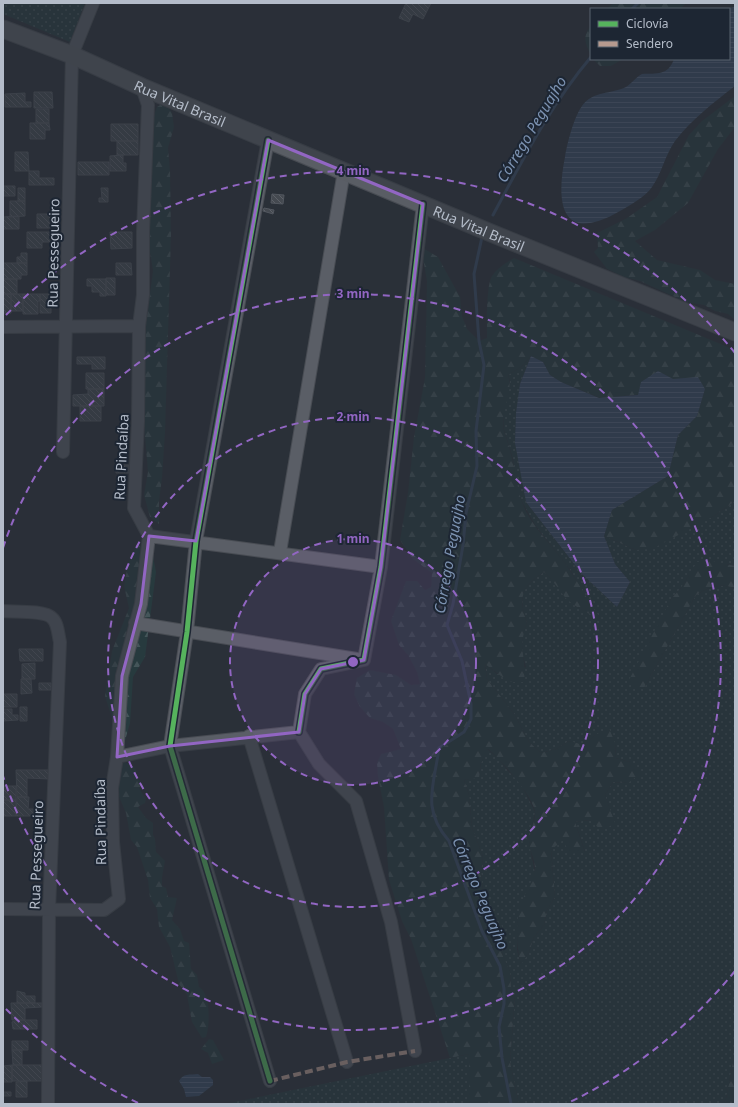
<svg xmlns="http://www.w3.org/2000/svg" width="738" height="1107" font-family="'Noto Sans',sans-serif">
<defs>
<pattern id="grass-dots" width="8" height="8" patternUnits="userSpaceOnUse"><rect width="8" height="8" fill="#273a3e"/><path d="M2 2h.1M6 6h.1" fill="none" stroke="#445559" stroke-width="1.8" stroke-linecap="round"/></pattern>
<pattern id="forest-firs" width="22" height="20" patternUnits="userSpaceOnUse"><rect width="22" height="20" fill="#273a3e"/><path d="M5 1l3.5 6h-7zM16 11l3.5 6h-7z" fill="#445559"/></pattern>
<pattern id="water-rules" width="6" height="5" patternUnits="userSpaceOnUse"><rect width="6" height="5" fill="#384963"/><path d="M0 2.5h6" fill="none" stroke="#526178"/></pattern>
<pattern id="building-back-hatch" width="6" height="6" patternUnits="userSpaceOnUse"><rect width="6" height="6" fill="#444950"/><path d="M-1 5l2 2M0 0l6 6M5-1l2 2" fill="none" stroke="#5d6168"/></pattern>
</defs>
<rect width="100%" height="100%" fill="#2a3038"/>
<!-- grass -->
<path fill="url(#grass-dots)" d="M3 3H85L70 42 3 14Z
M531 356 520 384 522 473 526 502 582 574 617 607 630 582 615 564 604 536 636 550 714 516 735 501V566L728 564 689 575 681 588 671 599 644 688 696 595C709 587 720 583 735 588V1052L725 1104H519L510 1062 515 996 511 988 510 971 503 957 500 941 502 926 490 917 484 902 481 871 483 857 472 827 469 795 464 780 479 777 481 763 487 749 499 759 508 771 520 782 535 812 529 842 535 873 518 919 517 950 521 964 529 952 534 937 544 925 547 910 555 897 551 850 563 839 585 852 575 822 590 820 614 823 605 795 613 782 628 783 630 762 616 758 615 743 595 735 584 746 569 741 556 749 541 753 529 742 515 715 487 679 485 663 497 674 526 667C521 651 520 639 527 623 518 597 521 587 544 572L557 584 565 597 577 607 601 619 589 604 571 571 535 525 521 500 516 486 513 459 504 430 503 415 510 381 508 375 521 367Z
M469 1054V1104H225L450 1058Z"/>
<!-- forest -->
<path fill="url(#forest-firs)" d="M613 3H686L680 9H607Z
M591 26V55C585 44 582 36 591 26Z
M593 59H623L611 66H600Z
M735 96V127L718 149 688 203 655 230 635 241 657 260 700 270 715 280 735 284V320L728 314 715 311 704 305 686 302 640 281 624 277 607 269 594 252 598 248 597 233 627 218 657 197 689 135 702 121Z
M165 102 172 113 174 127 168 148 170 171 171 235 165 433 162 478 159 501V524L150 517 144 495 148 472 144 424 145 330 153 271 149 246 148 175 153 118 157 107Z
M421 247 438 257 460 297 462 316 467 329 479 341 487 338C487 324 486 286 492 276 498 267 506 263 514 258L735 350V501L714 516 652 549 636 550 604 536 612 510 668 476 678 435 697 416 705 389 600 398 561 382 550 375 543 362 531 356 521 367 508 375C514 392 500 411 504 431 507 440 510 449 512 458 517 477 517 495 527 513 538 534 558 551 571 572 582 588 590 605 602 620 590 614 573 607 564 596 557 587 553 580 544 572 521 587 518 597 527 623 517 649 527 657 524 682H509L485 664 487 679 515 715 529 742 541 753 556 749 569 741 584 745 595 735 609 728 615 743 616 758 630 762 640 774 628 783 613 782 605 795 615 823 602 831 590 820 575 822 585 852 570 854 563 840 551 850 555 897 547 910 544 925 534 937 529 952 521 965C516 946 515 921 522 902 525 892 531 884 534 874 538 863 529 852 529 841 529 832 536 821 535 811 531 794 501 760 488 749L481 763 479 778 464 780 469 795 472 827 483 857 481 871 484 902 490 917 502 926 500 941 503 956 510 971 511 988 515 996 510 1062 519 1104H469V1054L450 1058 411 939 402 921 389 880 384 807 378 777 377 763 381 754 401 749 393 729 383 722 370 718 360 707 354 694 357 678 370 670 396 675 411 685 420 684 417 672 408 655 399 645 391 621 406 581H417L425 590 431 587 432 573 413 559 400 540 408 493 414 437 425 378 427 281Z
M137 544 153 556 156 572 145 657 133 677 130 723 124 744 118 738 105 696 112 651 129 608 124 586 128 564Z
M713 561 735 566V588C720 583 709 587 696 595L644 688H633L629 680 671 599 681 588 697 562Z
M118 762C124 762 133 764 136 770 137 772 136 774 137 776 138 780 141 781 142 785L139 788 146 799 145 803 138 807 146 818 153 823V835L155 839 156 852 165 861 162 877V886L166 888 168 897 177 898 172 920 180 929 184 941 189 943 191 969 197 975 199 987C211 993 210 1026 206 1037L202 1038 192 1022 187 995 179 984 170 947 159 927 157 909 150 898 148 880 137 847 131 840 126 813 117 792Z
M209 1039 213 1040 224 1060 212 1064 208 1053 201 1049Z
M735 1052V1104H725Z"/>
<!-- water -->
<path fill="url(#water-rules)" d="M735 7V86C713 103 692 119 675 141 665 155 662 173 652 187 645 197 630 205 620 211 563 244 555 207 565 157 567 144 574 117 582 106 592 91 612 94 626 87 632 83 636 77 642 74 657 73 668 76 674 59H729V9H723Z
M531 356 543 362 550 375 561 382 599 398 638 395 641 382 658 371 673 379 698 377 705 389 697 416 678 435 668 476 612 510 604 536 615 564 630 582 617 607 582 574 526 502 515 443 516 413 520 384Z
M198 1074 202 1077H210L213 1080V1085L199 1096 186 1097 184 1089 179 1081C183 1073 190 1075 198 1074Z"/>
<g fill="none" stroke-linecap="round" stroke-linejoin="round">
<!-- stream -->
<path stroke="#384963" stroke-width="3" d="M632 9 638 3
M493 215C522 161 551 104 591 57
M482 237 474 274 479 341 484 365 476 431 477 466 466 513 463 545 453 604 447 625 462 661 471 704V719L464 732 439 748C434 786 421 809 449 841L482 931 500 966 504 989V1004L499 1027 502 1058 511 1104"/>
</g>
<!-- building -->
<path fill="url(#building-back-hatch)" stroke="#52575f" d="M406 3H431L423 19 413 14 409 22 399 18Z
M34 92H52L53 108H34Z
M25 93V102H31V107H5V94Z
M36 109H49V123H36Z
M30 123H49L50 130H45V139H30Z
M111 124H138V141H111Z
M117 141H138V155H117Z
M15 152H28L29 171H15Z
M123 155V163H126V171H110V156Z
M78 162H109V175H78Z
M29 171H39V178H54V185H29Z
M3 186H15V196H3Z
M18 188H25V201H18Z
M101 188H108V202H99V198H102Z
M272 194 284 195 283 204 271 203Z
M10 201H25V216L10 217Z
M264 208 274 210 273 214 263 211Z
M37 214H54V228H37Z
M19 216V229H3V217Z
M27 232H52V242H42V248H27Z
M110 232H132V248L111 249Z
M21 253H27V263H17V257H21Z
M3 263H27V275H21V279H3Z
M116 263H131L132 275H116Z
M106 278H115V295H106Z
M3 279H17V294H3Z
M87 279H106V296H100V292H92V286H87Z
M3 294H11V313H3Z
M11 294H23V311H11Z
M23 294H40V301H38V314H23Z
M40 294H56V301H51V313H40Z
M77 357H105V369H92V364H77Z
M86 373H104V389H86Z
M88 389H104V406H73V395L88 394Z
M80 406H101V421H80Z
M116 465H129V473H116Z
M19 649H43V661H20Z
M35 663V679H22V664Z
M21 679H31L32 693 21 694Z
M39 683H51V690H39Z
M3 694H17V707H3Z
M20 707H27V721H20Z
M3 709H12V715H18V720L3 721Z
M16 770H49V779L27 778V797H17Z
M3 786H16V800H3Z
M17 797H29L28 809H37V816H16Z
M3 800H16V816H4Z
M17 991 25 993V996H35V1003H17Z
M11 1003H42V1007L25 1008V1020H12Z
M17 1020H37V1029H13L12 1022Z
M12 1041H28V1050H12Z
M12 1050H22V1065H13Z
M12 1065V1082H3V1066Z
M12 1065H42V1081H12Z
M27 1081V1097H16V1082Z
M3 1092H11V1096H3Z"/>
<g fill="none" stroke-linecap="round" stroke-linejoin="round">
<!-- minor casing -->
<g stroke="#484c53" stroke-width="14">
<path id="minor" d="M268 140 196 541 187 632 170 746 270 1081
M3 327 139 326
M63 452 72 55 93 3
M149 536 381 567
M280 552 344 171
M3 611C14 612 45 610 52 618 58 623 58 634 60 642L49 910 48 1104
M135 623 357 659
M299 732 305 694 321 669 364 660 381 567 423 204
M249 736 347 1062
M117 757 170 746 299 732 319 764 356 801 391 922 415 1051
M3 909 104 910 119 899 113 842 112 788 117 757 122 676 141 604 149 536 134 508 138 421 139 326 143 295V232L148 105 142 87"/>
</g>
<!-- secondary casing -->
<g stroke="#484c53" stroke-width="19">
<g id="secondary">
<path id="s1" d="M3 29 72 55 142 87 491 233 735 332"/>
</g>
</g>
<!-- minor -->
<use href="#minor" stroke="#5a5e66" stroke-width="12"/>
<!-- secondary -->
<use href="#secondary" stroke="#595d64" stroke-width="17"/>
<!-- quiet -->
<path stroke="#b69a8f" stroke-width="4" stroke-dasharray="8 4" stroke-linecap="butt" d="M270 1081 347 1062 415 1051"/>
<!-- cycleway casing -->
<g stroke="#1d2633" stroke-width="8">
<path id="cycleway" d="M268 140 196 541 187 632 170 746 270 1081
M299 732 305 694 321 669 364 660 381 567 423 204"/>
</g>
<!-- cycleway -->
<use href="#cycleway" stroke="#56b35d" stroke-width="5"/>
</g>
<!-- marked area -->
<path d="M0 0H738V1107H0ZM268 140 423 204 381 567 364 660 321 669 305 694 299 732 170 746 117 757 122 676 141 604 149 536 196 541Z" fill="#2a3038" fill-opacity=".55" fill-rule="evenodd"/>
<path fill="none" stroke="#9266c3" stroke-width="3" stroke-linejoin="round" d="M268 140 423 204 381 567 364 660 321 669 305 694 299 732 170 746 117 757 122 676 141 604 149 536 196 541Z"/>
<!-- distance rings -->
<circle cx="353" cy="662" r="123" fill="#9266c3" fill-opacity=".12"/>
<g fill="none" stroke="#9266c3" stroke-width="2" stroke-dasharray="7 5">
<circle cx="353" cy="662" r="123"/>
<circle cx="353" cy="662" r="245"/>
<path d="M3 548A368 368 0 1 1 3 776"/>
<path d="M735 971A491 491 0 0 1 568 1103M138 1103A491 491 0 0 1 6 1009M6 315A491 491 0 0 1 735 353"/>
</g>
<g text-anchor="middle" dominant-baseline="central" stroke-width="4" stroke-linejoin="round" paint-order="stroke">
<!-- street labels -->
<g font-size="14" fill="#b4bcc9" stroke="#1d2633">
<text stroke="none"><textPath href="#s1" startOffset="192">Rua Vital Brasil</textPath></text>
<text stroke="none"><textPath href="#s1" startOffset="516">Rua Vital Brasil</textPath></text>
<text transform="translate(53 253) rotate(-89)">Rua Pessegueiro</text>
<text transform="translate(121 457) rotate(-87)">Rua Pindaíba</text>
<text transform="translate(100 822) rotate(-91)">Rua Pindaíba</text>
<text transform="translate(36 855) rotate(-88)">Rua Pessegueiro</text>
</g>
<!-- water labels -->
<g font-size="15" font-style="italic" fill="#7c92b1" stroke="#1d2633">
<text transform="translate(531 129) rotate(-59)">Córrego Peguajho</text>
<text transform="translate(449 554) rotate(-80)">Córrego Peguajho</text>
<text transform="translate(481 893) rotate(67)">Córrego Peguajho</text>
</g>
</g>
<circle cx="353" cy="662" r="6" fill="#9266c3" stroke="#1d2633" stroke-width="2"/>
<g font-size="12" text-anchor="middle" font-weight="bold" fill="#9266c3" stroke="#1d2633" stroke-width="4" stroke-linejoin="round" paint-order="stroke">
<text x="353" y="175">4 min</text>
<text x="353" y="298">3 min</text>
<text x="353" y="421">2 min</text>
<text x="353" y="543">1 min</text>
</g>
<!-- border -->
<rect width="738" height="1107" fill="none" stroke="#b4bcc9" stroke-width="8"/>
<!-- legend -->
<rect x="590" y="8" width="140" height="52" fill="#1d2633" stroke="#59626f"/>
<rect x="598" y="21" width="20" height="6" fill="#56b35d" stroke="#59626f"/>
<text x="626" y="28" font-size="12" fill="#b4bcc9">Ciclovía</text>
<rect x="598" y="41" width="20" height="6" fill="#b69a8f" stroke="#59626f"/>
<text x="626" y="48" font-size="12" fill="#b4bcc9">Sendero</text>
</svg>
